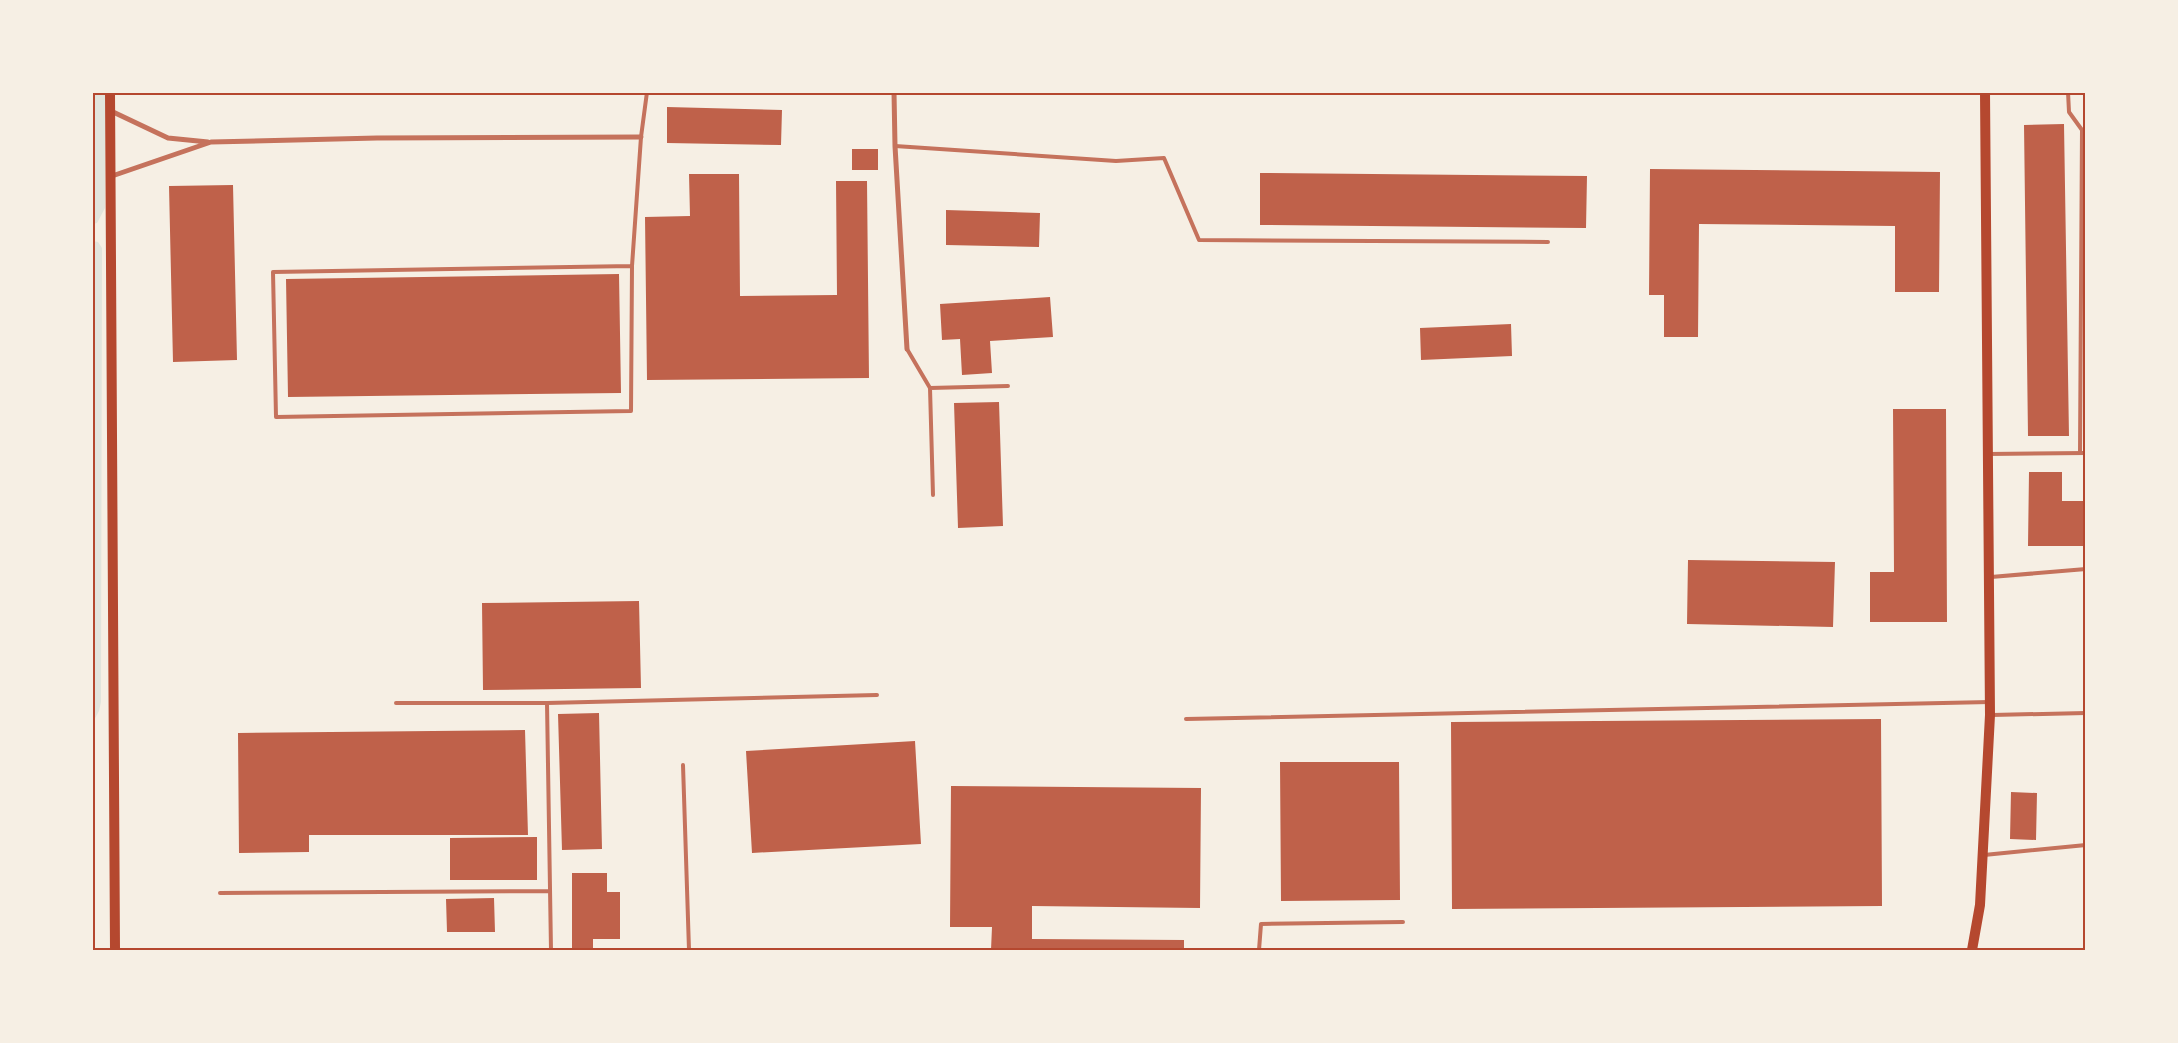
<svg xmlns="http://www.w3.org/2000/svg" width="2178" height="1043" font-family="'Noto Sans',sans-serif">
<rect width="100%" height="100%" fill="#f6efe4"/>
<!-- green -->
<path fill="#e2e4dc" d="M93 92 105 93V208L97 223 93 224Z
M93 241 98 242 102 248 101 702 99 711 93 722Z"/>
<!-- building -->
<path fill="#bf614a" d="M667 107 782 110 781 145 667 143Z
M2064 124 2069 436H2028L2024 125Z
M852 149H878V170H852Z
M1650 169 1940 172 1939 292H1895V226L1699 224 1698 337H1664V295H1649Z
M1260 173 1587 176 1586 228 1260 225Z
M689 174H739L740 296 837 295 836 181H867L869 378 647 380 645 217 690 216Z
M233 185 237 360 173 362 169 186Z
M946 210 1040 213 1039 247 946 245Z
M619 274 621 393 288 397 286 279Z
M1050 297 1053 337 990 341 992 373 962 375 960 339 942 340 940 304Z
M1511 324 1512 356 1421 360 1420 328Z
M999 402 1003 526 958 528 954 403Z
M1893 409H1946L1947 622H1870V572H1894Z
M2029 472H2062V501H2086V546H2028Z
M1688 560 1835 562 1833 627 1687 624Z
M639 601 641 688 483 690 482 603Z
M599 713 602 849 562 850 558 714Z
M1881 719 1882 906 1452 909 1451 722Z
M525 730 528 835H309V852L239 853 238 733Z
M915 741 921 844 752 853 746 751Z
M1280 762H1399L1400 900 1281 901Z
M951 786 1201 788 1200 908 1032 906V939L1184 940V950H991L992 927H950Z
M2011 792 2037 793 2036 840 2010 839Z
M537 837V880H450V838Z
M572 873H607V892H620V939H593V950H572Z
M494 898 495 932H447L446 899Z"/>
<g fill="none" stroke-linecap="round" stroke-linejoin="round">
<!-- service -->
<path stroke="#c5725c" stroke-width="4" d="M2068 92 2069 112 2082 130 2080 453
M895 146 1116 161 1164 158 1199 240 1548 242
M632 266 273 272 276 417 631 411 632 266 641 137 647 92
M907 349 930 388
M1988 454 2086 453
M933 495 930 388 1008 386
M1991 577 2086 569
M396 703H547L551 950
M547 703 877 695
M1992 715 2086 713
M1186 719 1990 702
M683 765 689 950
M1984 855 2086 845
M220 893 550 891
M1259 950 1261 924 1403 922"/>
<!-- minor -->
<path stroke="#c5725c" stroke-width="5" d="M894 92 895 146 907 349
M111 111 168 138 208 142
M112 176 211 142 377 138 641 137"/>
<!-- secondary -->
<path stroke="#b5482f" stroke-width="10" d="M110 92 115 950
M1972 950 1980 905 1990 715 1985 92"/>
</g>
<!-- border -->
<rect width="2178" height="1043" fill="none" stroke="#f6efe4" stroke-width="188"/>
<rect x="94" y="94" width="1990" height="855" fill="none" stroke="#b5482f" stroke-width="2"/>
</svg>
